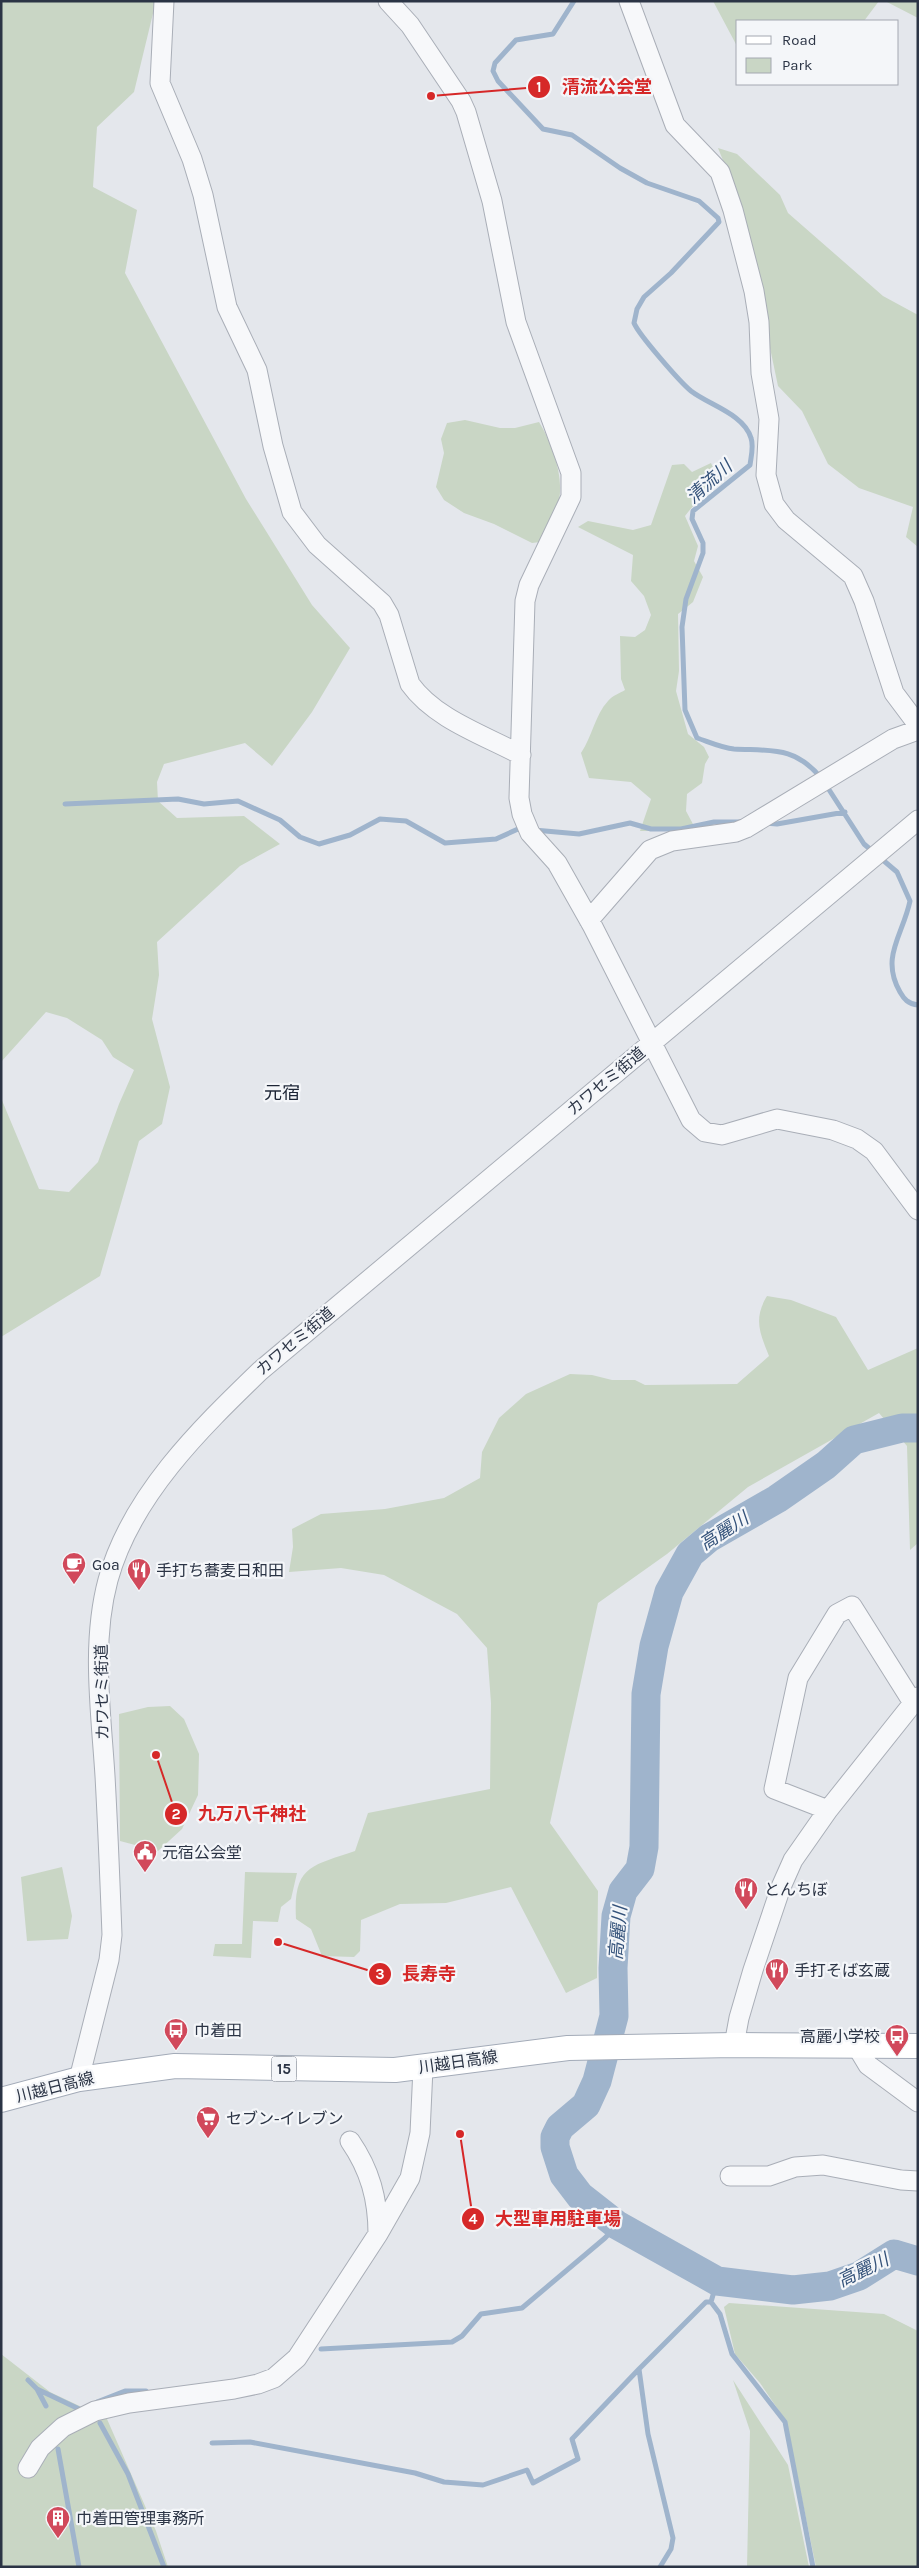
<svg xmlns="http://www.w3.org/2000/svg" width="919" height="2568" font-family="Karla,'Noto Sans JP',sans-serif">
<rect width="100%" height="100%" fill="#e4e7ec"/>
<!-- green -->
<path fill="#c9d6c5" d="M1 1H156L134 92 97 127 93 187 137 210 125 273 246 499 312 605 350 648 312 712 272 766 245 743 164 764 157 782 158 801 177 818 244 816 280 844 240 866 157 942 159 975 152 1019 170 1087 162 1124 139 1141 100 1276 1 1337V1098L39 1189 69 1192 98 1162 119 1104 134 1070 113 1057 102 1040 67 1018 46 1012 1 1062Z
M713 1H879L864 21H738V48Z
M885 1H918V18Z
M718 148 737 154 780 195 788 213 883 296 918 315V547L906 537 913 507 859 488 828 464 802 411 778 386 739 200Z
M465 420 500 428H515L539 422C552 443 564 476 559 500 556 516 547 529 540 542L532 543 494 524 464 513 444 500 436 487 444 453 441 439 447 423Z
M711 463 717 477C709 492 695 502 685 516L698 546 694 561 703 577 693 602 678 614 679 671 676 691 688 734 704 747 709 757 705 764 702 783 687 794 686 811 694 826 684 831H640L651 799 631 782 589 778 581 753C592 737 595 715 608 701 612 696 620 693 625 690L621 679 620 636 635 637 645 630 651 615 644 596 631 581 633 555 578 527 588 521 633 530 651 525 672 465 684 464 692 472Z
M767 1296 791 1300 836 1317 868 1370 918 1348V1543L910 1550 907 1446 879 1413 748 1487 667 1554 598 1603 550 1823 598 1891 597 1978 566 1993 511 1887 446 1903 400 1904 361 1920 360 1951 354 1957 322 1956 311 1929 296 1919C293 1866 311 1866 355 1851L368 1813 490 1789 491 1703 487 1648 457 1614 384 1575 341 1568 289 1572 293 1547 292 1529 321 1514 385 1509 444 1498 480 1478 482 1452 499 1418 526 1394 570 1374 592 1375 612 1380H635L645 1385 737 1384 769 1356C760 1333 753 1319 767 1296Z
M170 1706 184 1719 199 1754 198 1795 182 1829 158 1851 120 1841 119 1714 148 1707Z
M62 1867 72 1916 68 1939 27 1941 21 1877Z
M245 1872 297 1873 291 1899 281 1907 278 1922 253 1921 251 1958 213 1956 215 1944H242Z
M729 2303 884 2314 918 2331V2567H816L786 2421 760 2383 735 2354 724 2307Z
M1 2354 50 2392 107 2419 156 2531 168 2567H1Z
M733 2380 788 2465 809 2567H747L750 2431Z"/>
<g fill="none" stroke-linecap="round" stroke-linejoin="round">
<!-- stream -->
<path stroke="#9fb4cc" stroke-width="5" d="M574 1 553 34 516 40 495 63 493 71 498 81 543 129 572 135 620 168 647 183 699 201 718 218 719 222 671 273 644 297 637 309 634 323C639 335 680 382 691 391 709 405 744 414 751 438 754 446 751 457 750 465L693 511 692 519 703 543V553L686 599 682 627 685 710 697 738C709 742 722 748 734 749 771 751 795 746 821 778
M826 785 864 844 897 872 910 901C903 935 880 957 900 992 904 999 908 1004 918 1005
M65 804 178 799 204 804 238 801 280 820 300 837 319 844 350 835 380 819 406 821 445 843 496 839 518 829H523
M765 823 777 824 845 812
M534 830 579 834 630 823 651 829H681L714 822H742
M717 2281 711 2302 720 2314 732 2354 785 2422 813 2567
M321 2349 452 2342 462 2336 481 2314 522 2308 605 2238 617 2225
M28 2380 37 2389 46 2406
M37 2389 79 2409
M97 2402 125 2391H146
M100 2423 128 2474 164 2567
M212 2443 250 2442 415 2473 444 2482 483 2485 527 2470 533 2483 578 2459 572 2439 639 2369
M58 2449 79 2567
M660 2567 671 2549 673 2538 648 2434 639 2369 706 2302H711"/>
<!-- river -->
<path stroke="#9fb4cc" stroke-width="29" d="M918 1428H902L854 1440 826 1465 777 1499 709 1538 690 1554 669 1592 654 1646 646 1694 644 1847 640 1869 623 1891 616 1916 613 1968 614 2016 597 2081 586 2105 560 2127 555 2137V2147L564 2175 580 2196 617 2225 717 2281 793 2290 830 2286 859 2276 894 2254 918 2261"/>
<!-- minor casing -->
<g stroke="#a9aeb7" stroke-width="21">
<path id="minor" d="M164 1 160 83 192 159 203 195 227 307 257 370 273 446 292 512 317 545 382 603 389 615 410 684C435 719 484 735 521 755
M388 1 410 25 461 101 466 112 492 201 516 322 571 473V497L529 585 525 601 519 798 522 814 530 833 557 863 592 925 691 1120 705 1132 722 1135 777 1119 833 1130 857 1139 874 1151 918 1210
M629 1 675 125 720 172 733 210 754 291 759 322 761 373 769 419 766 475 774 504 786 520 853 576 864 601 894 693 918 725
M589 920 650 850 672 841 736 832 746 828 893 739 918 730
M828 1810 774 1789 798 1678 837 1614 852 1606 913 1703
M734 2045 739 2018 753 1970 781 1887 793 1860 828 1810 918 1697
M856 2045 868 2065 918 2102
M79 2079 109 1960 112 1935C110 1882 108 1829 105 1776 101 1712 91 1643 108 1580 131 1496 200 1429 260 1371L918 820
M350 2141C370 2170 378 2199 378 2234
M730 2176H769L795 2167 823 2165 901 2180 918 2181
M28 2468 40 2448 63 2427 95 2411 129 2403 234 2389 258 2384 274 2378 297 2358 378 2234 410 2178 420 2133 423 2068"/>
</g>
<!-- major casing -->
<g stroke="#a3abb8" stroke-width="26">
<path id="major" d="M1 2100 79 2079 175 2066 395 2070 568 2048 734 2045 918 2046"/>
</g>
<!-- minor -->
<use href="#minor" stroke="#f7f8fa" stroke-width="19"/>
<!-- major -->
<use href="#major" stroke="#fff" stroke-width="24"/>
</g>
<!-- icons -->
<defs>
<g id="cafe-pin" transform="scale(1.25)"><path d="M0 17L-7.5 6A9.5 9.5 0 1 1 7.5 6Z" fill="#d1495b" stroke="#f4f6f9"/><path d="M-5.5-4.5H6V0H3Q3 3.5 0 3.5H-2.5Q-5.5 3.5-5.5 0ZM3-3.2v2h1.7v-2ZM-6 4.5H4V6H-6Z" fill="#fff"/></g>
<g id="restaurant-pin" transform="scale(1.25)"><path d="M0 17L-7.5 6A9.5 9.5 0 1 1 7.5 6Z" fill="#d1495b" stroke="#f4f6f9"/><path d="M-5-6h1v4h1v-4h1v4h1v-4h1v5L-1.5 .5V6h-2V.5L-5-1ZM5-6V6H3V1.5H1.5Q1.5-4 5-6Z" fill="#fff"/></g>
<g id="civic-pin" transform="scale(1.25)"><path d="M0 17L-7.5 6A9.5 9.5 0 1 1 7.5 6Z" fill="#d1495b" stroke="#f4f6f9"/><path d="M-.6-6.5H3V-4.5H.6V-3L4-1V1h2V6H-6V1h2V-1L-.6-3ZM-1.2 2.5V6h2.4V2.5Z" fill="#fff"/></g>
<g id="bus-pin" transform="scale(1.25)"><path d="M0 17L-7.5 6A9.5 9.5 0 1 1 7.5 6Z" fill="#d1495b" stroke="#f4f6f9"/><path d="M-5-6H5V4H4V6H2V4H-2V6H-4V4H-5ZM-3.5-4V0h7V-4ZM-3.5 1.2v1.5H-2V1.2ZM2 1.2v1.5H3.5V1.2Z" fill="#fff"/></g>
<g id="supermarket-pin" transform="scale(1.25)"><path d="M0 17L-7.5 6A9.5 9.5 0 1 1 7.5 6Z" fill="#d1495b" stroke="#f4f6f9"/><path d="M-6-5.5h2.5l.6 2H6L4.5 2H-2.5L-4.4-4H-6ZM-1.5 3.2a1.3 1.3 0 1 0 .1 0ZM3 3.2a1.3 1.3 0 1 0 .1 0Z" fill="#fff"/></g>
<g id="building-pin" transform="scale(1.25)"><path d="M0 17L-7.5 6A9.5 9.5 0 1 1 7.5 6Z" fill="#d1495b" stroke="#f4f6f9"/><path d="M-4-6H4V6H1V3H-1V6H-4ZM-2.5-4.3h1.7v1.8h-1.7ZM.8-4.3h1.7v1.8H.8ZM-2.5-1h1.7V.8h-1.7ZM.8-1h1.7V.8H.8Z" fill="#fff"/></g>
</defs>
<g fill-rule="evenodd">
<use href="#cafe-pin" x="74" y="1564"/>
<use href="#restaurant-pin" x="139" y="1570"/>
<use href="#civic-pin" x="145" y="1852"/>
<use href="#restaurant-pin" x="746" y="1889"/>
<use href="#restaurant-pin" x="777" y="1970"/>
<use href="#bus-pin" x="176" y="2030"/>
<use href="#bus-pin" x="897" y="2036"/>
<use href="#supermarket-pin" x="208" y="2118"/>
<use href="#building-pin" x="58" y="2518"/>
</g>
<g text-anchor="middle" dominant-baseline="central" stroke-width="4.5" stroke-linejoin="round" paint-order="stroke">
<!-- shield labels -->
<rect fill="#f4f6f9" stroke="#676e7b" stroke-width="1" x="271.5" y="2056.5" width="25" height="25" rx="4"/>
<g font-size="15" font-weight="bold" fill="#2b3445">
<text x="284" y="2069">15</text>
</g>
<!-- street labels -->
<g font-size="16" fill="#2b3445" stroke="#f4f6f9">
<text transform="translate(606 1081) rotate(-40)">カワセミ街道</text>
<text transform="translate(295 1341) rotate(-40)">カワセミ街道</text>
<text transform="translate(102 1692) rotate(-91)">カワセミ街道</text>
<text transform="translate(458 2062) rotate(-8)">川越日高線</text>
<text transform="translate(55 2087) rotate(-14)">川越日高線</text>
</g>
<!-- poi labels -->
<g font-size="16" fill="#2b3445" stroke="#f4f6f9" text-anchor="start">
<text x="92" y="1564">Goa</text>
<text x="156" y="1570">手打ち蕎麦日和田</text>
<text x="162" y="1852">元宿公会堂</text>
<text x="764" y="1889">とんちぼ</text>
<text x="794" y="1970">手打そば玄蔵</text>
<text x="194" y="2030">巾着田</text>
<text x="880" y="2036" text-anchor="end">高麗小学校</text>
<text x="226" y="2118">セブン-イレブン</text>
<text x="76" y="2518">巾着田管理事務所</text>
</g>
<!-- water labels -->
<g font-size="18" font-style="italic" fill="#34527a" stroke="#f4f6f9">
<text transform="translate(709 482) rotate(-42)">清流川</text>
<text transform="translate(724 1531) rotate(-33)">高麗川</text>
<text transform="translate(618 1933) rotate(-85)">高麗川</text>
<text transform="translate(863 2270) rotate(-26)">高麗川</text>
</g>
<!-- neighbourhood labels -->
<g font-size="18" fill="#1d2536" stroke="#f4f6f9">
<text x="282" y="1093">元宿</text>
</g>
</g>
<!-- callouts -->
<path fill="none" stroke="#d62828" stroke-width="2" d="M431 96L539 87M156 1755L176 1814M278 1942L380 1974M460 2134L473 2219"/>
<g fill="#d62828" stroke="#f4f6f9" stroke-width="2">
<circle cx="431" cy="96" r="5"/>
<circle cx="156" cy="1755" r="5"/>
<circle cx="278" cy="1942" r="5"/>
<circle cx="460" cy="2134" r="5"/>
<circle cx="539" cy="87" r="12"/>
<circle cx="176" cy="1814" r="12"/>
<circle cx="380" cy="1974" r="12"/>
<circle cx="473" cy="2219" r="12"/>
</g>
<g font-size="15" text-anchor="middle" font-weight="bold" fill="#fff">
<text x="539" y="92">1</text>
<text x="176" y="1819">2</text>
<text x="380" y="1979">3</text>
<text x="473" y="2224">4</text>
</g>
<g font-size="18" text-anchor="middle" font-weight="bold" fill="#d62828" stroke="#f4f6f9" stroke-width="4.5" stroke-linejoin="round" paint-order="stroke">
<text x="607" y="93">清流公会堂</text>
<text x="252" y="1820">九万八千神社</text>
<text x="429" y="1980">長寿寺</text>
<text x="558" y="2225">大型車用駐車場</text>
</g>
<!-- border -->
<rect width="919" height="2568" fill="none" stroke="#2b3445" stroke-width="5"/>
<!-- legend -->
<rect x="736" y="20" width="162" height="65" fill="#f4f6f9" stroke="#a4a8b1"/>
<rect x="746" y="36" width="25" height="8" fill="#ffffff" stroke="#a4a8b1"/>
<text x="782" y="45" font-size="15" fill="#2b3445">Road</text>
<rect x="746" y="58" width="25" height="15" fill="#c9d6c5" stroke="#a4a8b1"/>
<text x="782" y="70" font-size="15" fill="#2b3445">Park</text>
</svg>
